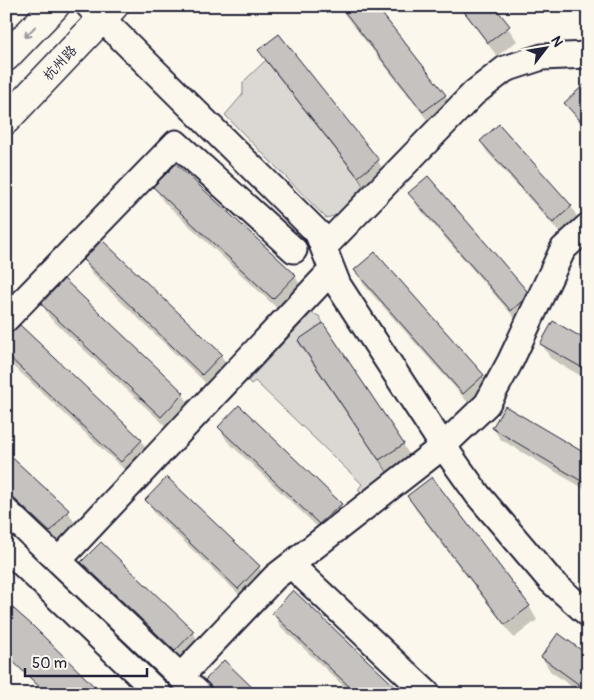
<svg xmlns="http://www.w3.org/2000/svg" width="594" height="700" viewBox="0 0 594 700" font-family="Pangolin,'LXGW WenKai TC',sans-serif">
  <rect width="100%" height="100%" fill="#fbf7ec"/>
  <filter id="ink" filterUnits="userSpaceOnUse"><feTurbulence type="fractalNoise" baseFrequency=".02" numOctaves="2"/><feDisplacementMap in="SourceGraphic" scale="10" xChannelSelector="R" yChannelSelector="G"/><feConvolveMatrix kernelMatrix="1 2 1 2 8 2 1 2 1" color-interpolation-filters="sRGB"/></filter>
  <g filter="url(#ink)">
    <!-- green -->
    <path fill="#dbd8d3" stroke="#7e7d87" d="M266,60L358,177L363,186L337,215L326,218L225,115L243,94V82Z
      M311,313L319,316L323,323L298,341L390,476L365,497L358,490L362,484L255,381L251,384L248,381Z"/>
    <!-- shadow -->
    <path fill="#0003" d="M338,6H375L445,95L453,109L432,126Z
      M459,6H493L517,41L497,56Z
      M279,35L378,161L386,175L367,190L268,64L260,50Z
      M588,92V132L565,103Z
      M481,142L571,206L577,217L560,233L487,152Z
      M155,187L295,276L303,290L282,313L163,201Z
      M410,193L526,292L535,306L520,324L418,207Z
      M375,254L483,376L491,390L472,407L364,285L356,271Z
      M84,260L221,355L229,369L211,388L92,274Z
      M64,281L183,394L191,408L170,430L50,318L42,304Z
      M6,339L141,440L149,454L130,475L7,360Z
      M300,341L403,444L411,458L388,474Z
      M588,342V380L550,358L542,344Z
      M219,427L341,505L349,519L328,537L227,441Z
      M493,428L588,456V491L500,439Z
      M6,454L68,511L76,525L58,545L6,496Z
      M408,496L529,606L537,620L514,638L416,510Z
      M147,500L259,567L267,581L247,602L155,514Z
      M101,544L193,632L201,646L184,665L91,577L83,563Z
      M273,613L401,694H352L281,627Z
      M542,657H588V694H582L550,671Z"/>
    <!-- building -->
    <path fill="#c6c2c0" stroke="#22223b" d="M340,6H376L446,95L423,112Z
      M460,6H494L510,26L488,43Z
      M279,34L379,160L358,177L258,50Z
      M588,81V129L564,103Z
      M499,124L572,206L553,223L480,141Z
      M176,164L296,275L273,299L153,187Z
      M428,176L527,291L523,300L511,311L408,193Z
      M102,240L222,354L202,375L83,260Z
      M375,252L484,375L463,394L354,270Z
      M64,279L184,393L161,417L41,304Z
      M553,321L588,341V371L540,344Z
      M323,323L404,444L379,460L298,340Z
      M20,325L142,440L121,462L6,354V337Z
      M239,405L342,504L319,524L218,427Z
      M505,406L588,455V485L492,428Z
      M6,452L69,510L50,532L6,491Z
      M167,477L260,566L238,589L145,500Z
      M432,477L530,606L505,625L407,496Z
      M101,542L194,631L175,651L81,562Z
      M293,590L403,694H357L272,613Z
      M6,602L33,626L102,694H47L6,655Z
      M558,633L588,655V691L541,657Z
      M224,660L259,694H216L205,680Z"/>
    <g fill="none" stroke-linecap="round" stroke-linejoin="round">
      <!-- minor casing -->
      <g stroke="#22223b" stroke-width="29">
        <path id="minor" d="M89,6L328,243L474,93L505,69L542,57L588,55
          M318,234L338,285L443,446L478,495L551,581L588,614
          M6,319L176,143L294,250
          M6,511L199,694
          M6,548L159,694
          M59,560L332,270
          M291,565L428,694
          M181,676L275,577L443,446L487,404L510,362L563,249L588,226"/>
      </g>
      <!-- major casing -->
      <g stroke="#22223b" stroke-width="31">
        <path id="major" d="M6,57L55,6
          M6,120L114,6"/>
      </g>
      <!-- minor -->
      <use href="#minor" stroke="#fbf7ec" stroke-width="25"/>
      <!-- major -->
      <use href="#major" stroke="#fbf7ec" stroke-width="28"/>
    </g>
    <!-- one-way arrows -->
    <defs><path id="oneway-shaft" d="M-6 0H5M1.5-3L5.5 0L1.5 3" fill="none" stroke-width="1.6" stroke-linecap="round" stroke-linejoin="round" transform="scale(1.25)"/></defs>
    <use stroke="#99979c" href="#oneway-shaft" transform="translate(30 32) rotate(133)"/>
  </g>
  <g text-anchor="middle" dominant-baseline="central" stroke-width="4.5" stroke-linejoin="round" paint-order="stroke">
    <!-- street labels -->
    <g font-size="14" fill="#22223b" stroke="#fbf7ec">
      <text transform="translate(60 63) rotate(-47)">杭州路</text>
    </g>
  </g>
  <!-- margin -->
  <rect width="594" height="700" fill="none" stroke="#fbf7ec" stroke-width="25"/>
  <rect x="12" y="12" width="569" height="675" fill="none" stroke="#22223b" stroke-width="2" filter="url(#ink)"/>
  <!-- north arrow -->
  <g transform="translate(546 48) rotate(59)" stroke="#fbf7ec" stroke-width="4" paint-order="stroke">
  <path d="M0-4L9 19L0 12L-9 19Z" fill="#22223b"/>
  <text y="-8" font-size="14" font-weight="bold" text-anchor="middle" fill="#22223b">N</text>
  </g>
  <!-- scale -->
  <path d="M25 668v8h122v-8" fill="none" stroke="#22223b" stroke-width="2.5"/>
  <text x="32" y="668" font-size="15" fill="#22223b" stroke="#fbf7ec" stroke-width="4" paint-order="stroke">50 m</text>
</svg>
